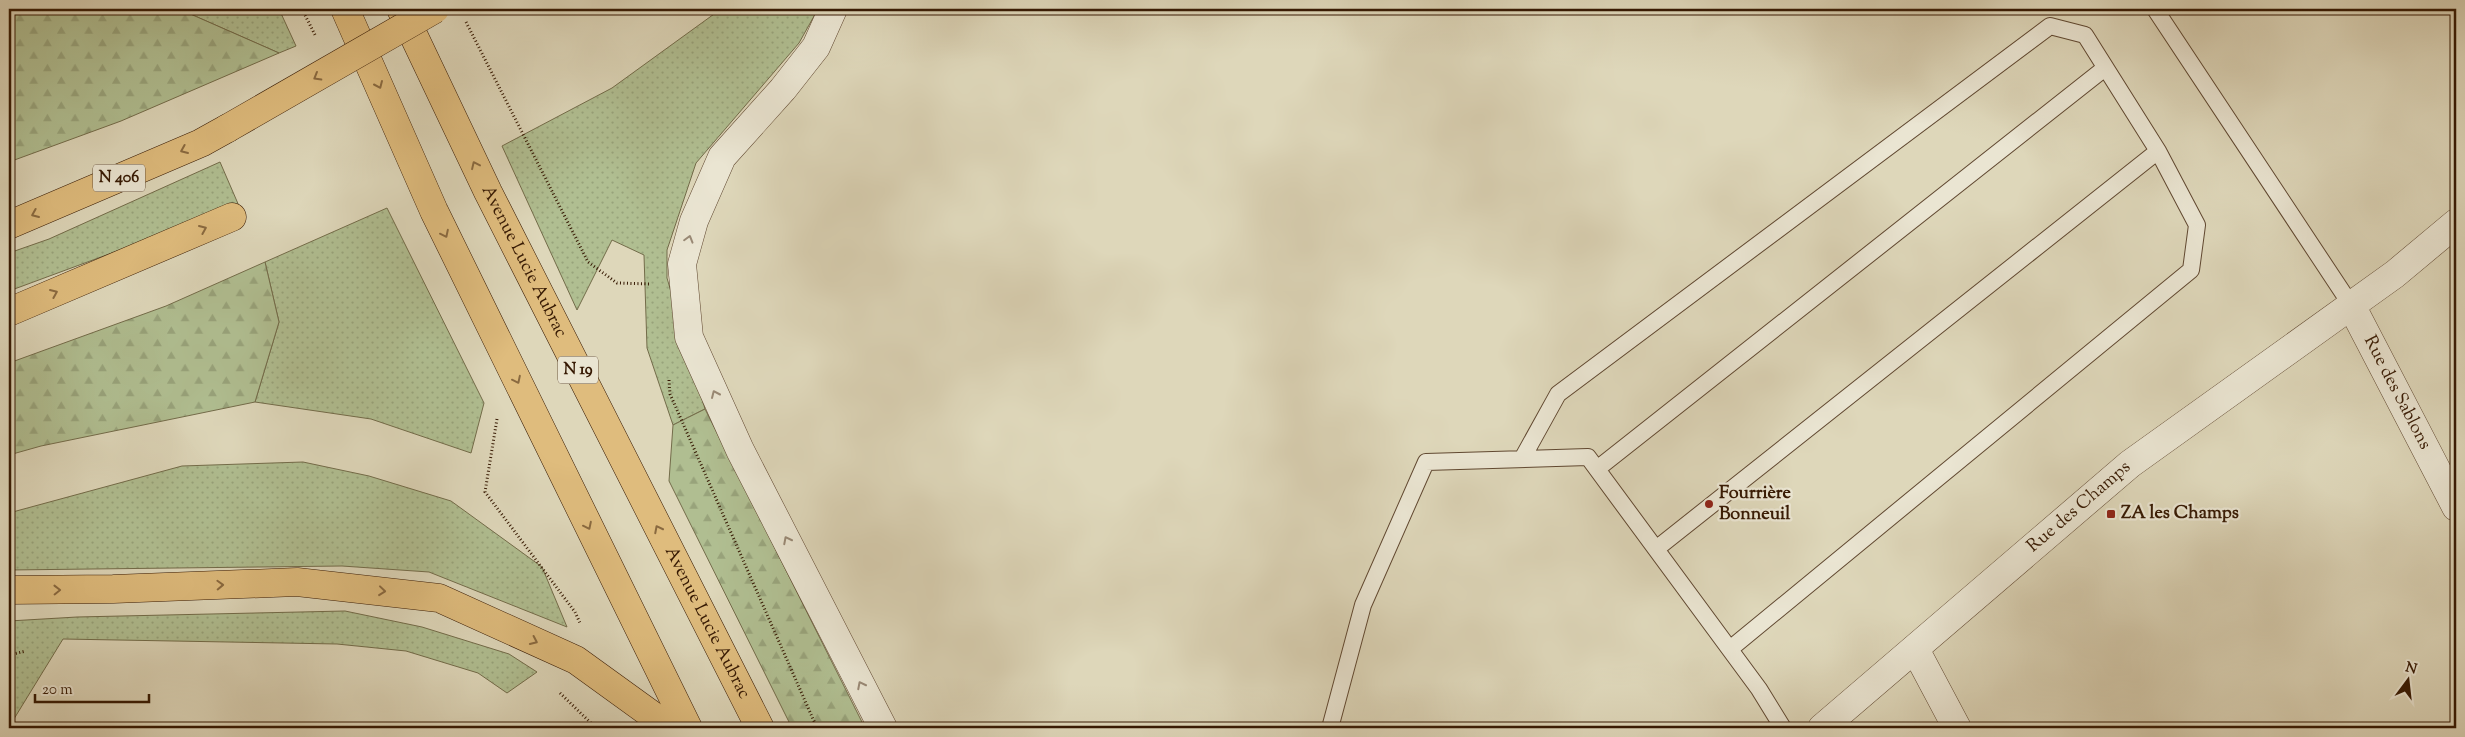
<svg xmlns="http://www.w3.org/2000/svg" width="2465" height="737" viewBox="0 0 2465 737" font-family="'Sorts Mill Goudy',serif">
  <defs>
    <pattern id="grass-dots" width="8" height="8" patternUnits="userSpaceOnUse" patternTransform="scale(1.25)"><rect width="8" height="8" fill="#b0be91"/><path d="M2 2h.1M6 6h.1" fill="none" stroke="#98a37b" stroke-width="1.8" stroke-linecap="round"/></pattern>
    <pattern id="forest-firs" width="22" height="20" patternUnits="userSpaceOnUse" patternTransform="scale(1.25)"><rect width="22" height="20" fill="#b0be91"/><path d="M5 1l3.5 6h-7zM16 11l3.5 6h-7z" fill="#98a37b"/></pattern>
  </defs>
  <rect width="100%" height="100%" fill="#ded7ba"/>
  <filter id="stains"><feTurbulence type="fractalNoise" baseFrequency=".004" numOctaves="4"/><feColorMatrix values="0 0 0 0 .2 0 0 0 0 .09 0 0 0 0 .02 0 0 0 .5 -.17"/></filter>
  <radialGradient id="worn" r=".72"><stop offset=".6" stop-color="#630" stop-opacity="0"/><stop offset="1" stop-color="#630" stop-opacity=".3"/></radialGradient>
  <!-- grass -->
  <path fill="url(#grass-dots)" stroke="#736c4a" d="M179,9H279L296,46L279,53Z
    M721,9H818L799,43L696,163L667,250V278L705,409L673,425L647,348L644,255L612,240L577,310L502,146L612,88Z
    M220,162L239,206L9,291V253L49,239Z
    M387,208L484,403L471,453L371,419L255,402L279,322L265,262Z
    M303,462L369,476L451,501L542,567L567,627L429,572L342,566L9,570V513L182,466Z
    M345,611L422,627L509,654L537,672L507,693L478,673L406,651L337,644L63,639L9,727V621L77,617Z"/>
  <!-- forest -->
  <path fill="url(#forest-firs)" stroke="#736c4a" d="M9,9H179L279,53L121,121L9,162Z
    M265,262L279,322L255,402L41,446L9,455V363L166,306Z
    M705,409L865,728H792L669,481L673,425Z"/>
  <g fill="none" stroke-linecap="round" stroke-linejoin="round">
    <!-- lane casing -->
    <g stroke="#604831" stroke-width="18">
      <path id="lane" d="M2155,9L2351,305
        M1522,459L1558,394L2050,26L2085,35L2158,151L2197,225L2191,270L1730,649
        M1597,469L2105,68
        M1656,549L2158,151
        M1330,728L1363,605L1426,462L1588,457L1759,689L1783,728"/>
    </g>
    <!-- street casing -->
    <g stroke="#604831" stroke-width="29">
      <g id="street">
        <path d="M833,9L816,47L783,89L722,157L694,221L682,264L689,337L740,450L883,728"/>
        <path id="s1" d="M2351,305L2456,507"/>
        <path d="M1915,649L1957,728"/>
        <path id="s2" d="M1822,728L2130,464L2395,274L2456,223"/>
      </g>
    </g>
    <!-- primary casing -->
    <g stroke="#361903" stroke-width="29">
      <g id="primary">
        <path d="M345,9L434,211L688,728"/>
        <path id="s3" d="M401,9L488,192L760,728"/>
      </g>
    </g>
    <!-- highway casing -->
    <g stroke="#361903" stroke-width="29">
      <path id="highway" d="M9,225L201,143L228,128
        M9,312L232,217
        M9,590L113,589L297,582L439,598L576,660L670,728"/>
    </g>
    <!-- path -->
    <path stroke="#361903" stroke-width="3" stroke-dasharray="1 2.5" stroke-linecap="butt" d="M302,9L316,37
      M466,22L588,262L617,283L651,284
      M669,380L670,394L817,728
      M497,419L485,492L575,612L580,623
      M9,655L26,651
      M560,693L596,728"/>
    <!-- lane -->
    <use href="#lane" stroke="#eae5d2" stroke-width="16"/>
    <!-- street -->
    <use href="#street" stroke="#eae5d2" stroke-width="28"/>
    <!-- primary -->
    <use href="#primary" stroke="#dfbc7d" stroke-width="28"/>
    <!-- highway -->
    <use href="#highway" stroke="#dfbc7d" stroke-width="28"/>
    <!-- highway-bridge casing -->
    <g stroke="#361903" stroke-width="29" stroke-linecap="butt">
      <path id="highway-bridge" d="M228,128L435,9"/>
    </g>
    <!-- highway-bridge -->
    <use href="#highway-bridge" stroke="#dfbc7d" stroke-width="28"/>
  </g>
  <!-- one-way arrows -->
  <defs><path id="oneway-chevron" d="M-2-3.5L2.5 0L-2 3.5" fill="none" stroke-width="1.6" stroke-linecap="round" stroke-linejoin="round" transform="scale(1.25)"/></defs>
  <g stroke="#8a6a40">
    <use href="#oneway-chevron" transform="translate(317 77) rotate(150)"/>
    <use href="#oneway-chevron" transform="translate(379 85) rotate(66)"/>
    <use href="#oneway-chevron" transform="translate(184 150) rotate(157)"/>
    <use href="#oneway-chevron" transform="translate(475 165) rotate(-115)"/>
    <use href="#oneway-chevron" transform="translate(35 214) rotate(157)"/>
    <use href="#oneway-chevron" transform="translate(203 229) rotate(-23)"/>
    <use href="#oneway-chevron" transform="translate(445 234) rotate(64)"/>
    <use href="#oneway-chevron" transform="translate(54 293) rotate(-23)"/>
    <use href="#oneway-chevron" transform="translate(517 380) rotate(64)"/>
    <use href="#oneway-chevron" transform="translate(588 526) rotate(64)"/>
    <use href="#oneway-chevron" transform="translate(658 529) rotate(-117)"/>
    <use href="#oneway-chevron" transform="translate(220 585) rotate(-2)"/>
    <use href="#oneway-chevron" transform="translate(57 590) rotate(-1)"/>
    <use href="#oneway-chevron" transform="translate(382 591) rotate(6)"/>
    <use href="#oneway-chevron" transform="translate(534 641) rotate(25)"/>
  </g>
  <g stroke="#998975">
    <use href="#oneway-chevron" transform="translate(689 239) rotate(-74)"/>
    <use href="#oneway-chevron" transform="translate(715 394) rotate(-114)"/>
    <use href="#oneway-chevron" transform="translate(787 540) rotate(-117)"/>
    <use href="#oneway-chevron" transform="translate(861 685) rotate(-117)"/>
  </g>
  <!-- markers -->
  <g fill="#8f2418" stroke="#eae5d2" stroke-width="2">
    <circle cx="1709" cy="504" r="5"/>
    <rect x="2106" y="509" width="10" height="10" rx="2.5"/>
  </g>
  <g text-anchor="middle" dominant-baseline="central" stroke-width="4.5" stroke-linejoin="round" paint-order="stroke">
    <!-- shield labels -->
    <g fill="#eae5d2" stroke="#6c5641" stroke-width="1">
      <rect x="93" y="164.5" width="52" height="27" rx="4"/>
      <rect x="558" y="356.5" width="40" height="27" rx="4"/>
    </g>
    <g font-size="16" font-weight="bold" fill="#361903">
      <text x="119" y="178">N 406</text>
      <text x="578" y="370">N 19</text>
    </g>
    <!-- street labels -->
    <g font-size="18" fill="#361903" stroke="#eae5d2">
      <text stroke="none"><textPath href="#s3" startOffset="281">Avenue Lucie Aubrac</textPath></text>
      <text stroke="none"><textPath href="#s1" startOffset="99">Rue des Sablons</textPath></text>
      <text stroke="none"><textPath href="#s2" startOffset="339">Rue des Champs</textPath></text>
      <text stroke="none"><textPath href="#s3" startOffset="686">Avenue Lucie Aubrac</textPath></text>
    </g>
    <!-- poi labels -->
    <g font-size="18" font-weight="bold" fill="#361903" stroke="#eae5d2" text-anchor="start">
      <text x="1719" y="494">Fourrière<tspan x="1719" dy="21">Bonneuil</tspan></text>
      <text x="2121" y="514">ZA les Champs</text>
    </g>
  </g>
  <!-- margin -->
  <rect width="2465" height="737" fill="none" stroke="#ded7ba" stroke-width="30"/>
  <rect x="10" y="10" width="2445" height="717" fill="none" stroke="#361903" stroke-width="2.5"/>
  <rect x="15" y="15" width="2435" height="707" fill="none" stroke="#361903"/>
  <!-- north arrow -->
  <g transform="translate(2408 680) rotate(15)" stroke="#eae5d2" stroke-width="4" paint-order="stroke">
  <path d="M0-4L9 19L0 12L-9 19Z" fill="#361903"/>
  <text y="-8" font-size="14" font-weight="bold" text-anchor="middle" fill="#361903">N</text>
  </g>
  <!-- scale -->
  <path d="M35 694v8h114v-8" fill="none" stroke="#361903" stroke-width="2.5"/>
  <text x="42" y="694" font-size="15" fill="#361903" stroke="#eae5d2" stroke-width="4" paint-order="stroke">20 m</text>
  <rect width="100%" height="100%" filter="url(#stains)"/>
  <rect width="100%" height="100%" fill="url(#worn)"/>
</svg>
